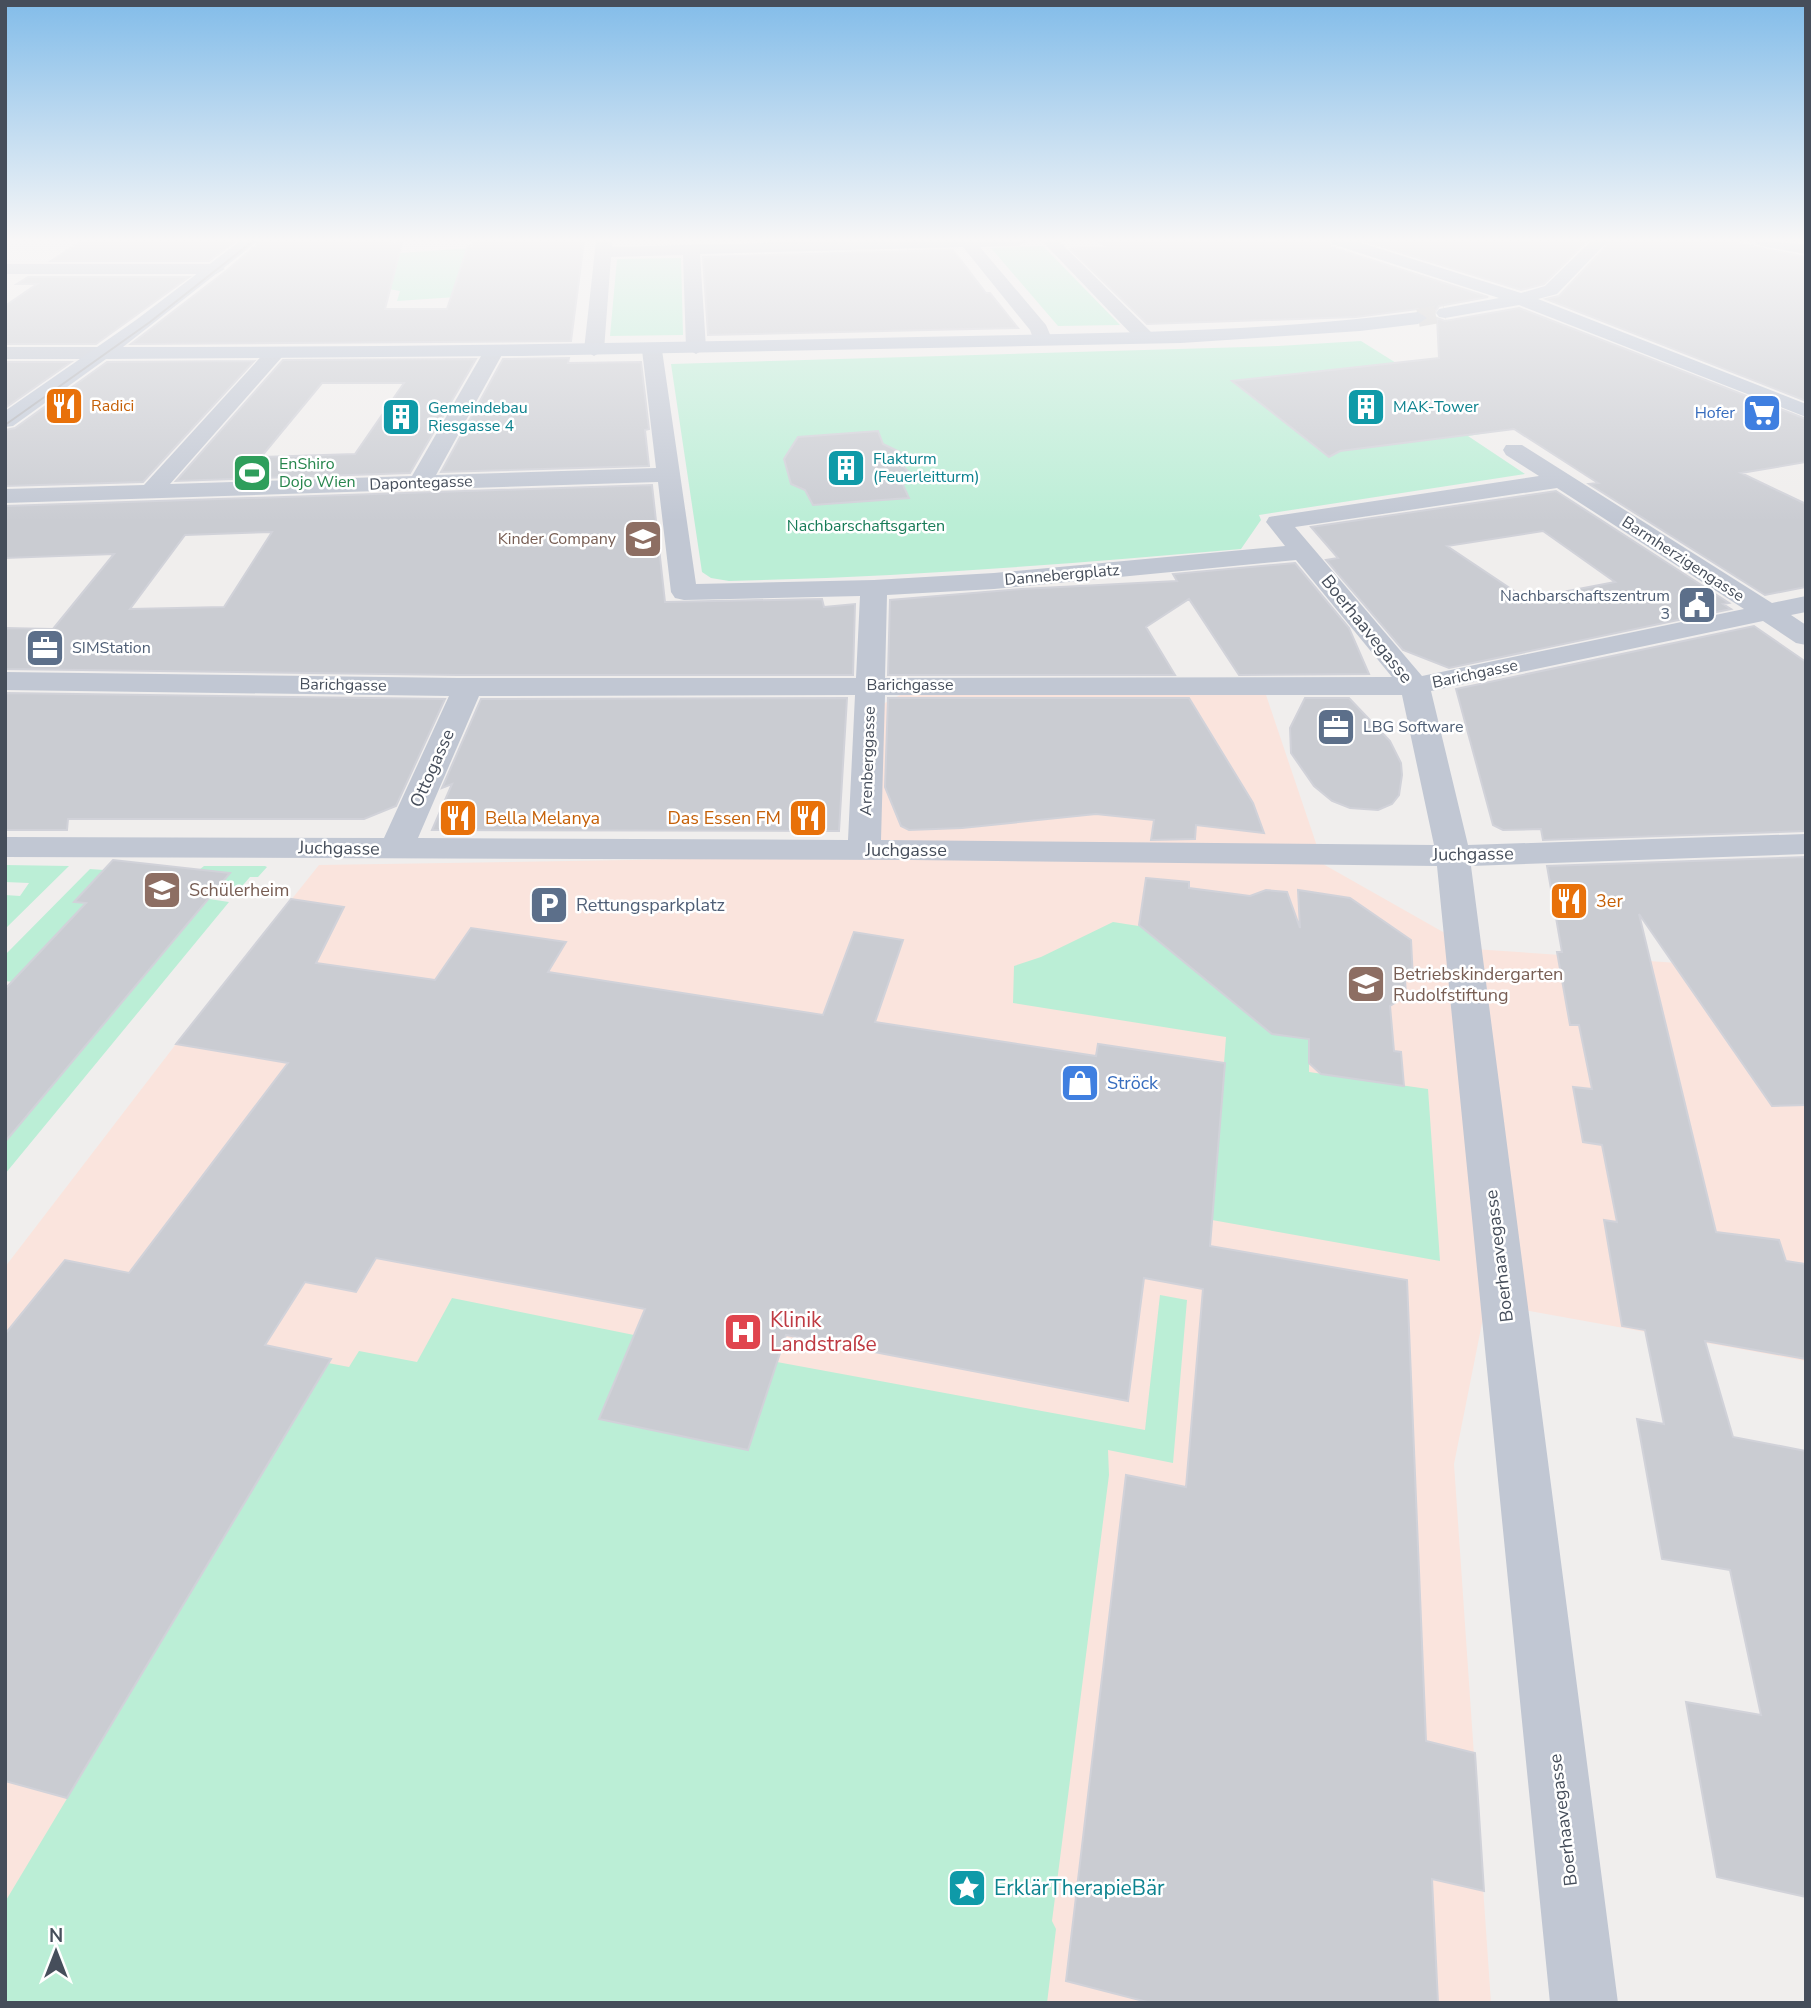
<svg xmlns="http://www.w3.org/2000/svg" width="1811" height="2008" viewBox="0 0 1811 2008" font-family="'Nunito Sans',sans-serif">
  <rect width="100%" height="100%" fill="#f0eeed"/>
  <!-- medical -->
  <path fill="#fae4dd" d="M1265,692L1323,864L1473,949L1707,965L1806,961V1361L1486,1303L1454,1464L1491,2003H5V1267L176,1044L319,865L877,856L883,704L904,693Z"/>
  <!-- green -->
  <path fill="#bbeed6" d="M1043,246L1120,325L1058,326L991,248Z
    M471,248V296L397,301L400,291L384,288L400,253Z
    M681,258L683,335L610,336L617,259Z
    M1361,341L1500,428L1499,431L1468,436L1525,474L1259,515L1261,520L1241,549C1070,564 900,577 729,581L711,578L702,572L671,364L1278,346Z
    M5,865L69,866L5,929V895L20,896L29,883L5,882Z
    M204,866H265L267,867L258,877H250L237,892L217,889L230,873L199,870Z
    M90,869L104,870L74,902L89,904L22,983L5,981V955Z
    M209,899L229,902L5,1174V1142Z
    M1113,922L1183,933L1309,1039V1072L1428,1089L1440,1261L1212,1220L1226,1037L1013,1003L1014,966L1041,957Z
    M1160,1295L1187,1300L1173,1463L1108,1450L1109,1475L1052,1921L1056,1929L1047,2003H5V1902L328,1363L349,1367L359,1351L417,1362L452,1298L634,1335L599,1419L747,1450L777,1362L1145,1430Z"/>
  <!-- building -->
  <path fill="#caccd2" stroke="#d1d2d9" stroke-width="2" fill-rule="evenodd" d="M81,241H236L209,261H51Z
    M261,241H391L389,244L402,243L385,309H447L468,246H472L473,242L584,241L571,341L131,344L226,271Z
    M1097,241H1327L1331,247L1488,297L1439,306L1434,314H1426L1418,309L1356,317L1147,324L1070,249L1107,247Z
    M1364,241H1587L1544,284L1521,290Z
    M1611,241H1726L1806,257V401L1546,299L1559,296Z
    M953,250L986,293H990L1018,328L708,335L703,257Z
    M28,277H189L96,344H5V306L37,284H17Z
    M1519,308L1806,419V462L1741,473L1806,504V587L1765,595L1589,484L1598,483L1514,429L1340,451L1329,457L1232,381L1439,358L1437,318L1445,321Z
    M569,358L568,363L641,362L649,429L645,430L649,466L441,472L503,359Z
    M476,359L410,473L176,481L283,360ZM322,383H404L355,454L261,457Z
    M254,361L143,482L5,486V430L15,428L107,362Z
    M5,362H71L5,408Z
    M878,431L883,444L900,452L895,458L911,474L903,485L909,498L813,505L805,490L791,484L784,459L798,437Z
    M652,485L665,602L822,599L824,607L855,604L853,675H457L5,669V628L53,629L114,554L5,558V506ZM272,532L224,607L130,609L185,535Z
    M1556,491L1729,603L1723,604L1731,609L1449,668L1403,650L1326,560L1338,558L1311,527ZM1543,531L1615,582L1526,599L1447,546Z
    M1295,563L1349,628L1369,674L1239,675L1189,599L1146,627L1175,675H888L890,600L1021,589L1177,581L1173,574Z
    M1754,626L1806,662V831L1543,840L1541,829L1503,830L1493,825L1456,689Z
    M5,693L445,699L396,806L364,819H68L67,830H5Z
    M847,698L839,831L432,830L452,784L442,788L481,699Z
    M888,698H1189L1253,803L1264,833L1196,825L1195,839L1151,840L1154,820L1096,814L962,828L909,830L901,826L885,787Z
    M1305,698H1349L1390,741L1401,763L1402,775L1399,795L1392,804L1378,810L1350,808L1332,801L1314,786L1291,753L1290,728Z
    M1806,857V1105L1772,1106L1639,914L1716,1232L1779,1240L1786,1261L1806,1264V1359L1705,1341L1733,1437L1806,1451V1897L1717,1877L1686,1702L1761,1715L1730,1570L1662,1559L1637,1419L1664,1424L1645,1330L1622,1326L1604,1220L1617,1222L1602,1145L1583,1142L1573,1087L1592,1089L1579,1025H1570L1557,952H1562L1547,866Z
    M113,860L230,873L5,1142V989L86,903L74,902Z
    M1146,878L1189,882V888L1250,896L1266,890L1287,892L1300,928L1298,890L1350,898L1411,940L1413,980L1405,979L1406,996L1390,1006L1394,1051L1401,1052L1404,1086L1321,1074L1309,1063V1039L1272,1034L1139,925Z
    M291,899L344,907L316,963L435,980L471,928L566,942L548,972L823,1015L854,932L903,940L875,1022L1096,1056L1098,1044L1225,1063L1210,1246L1407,1280L1426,1741L1475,1753L1484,1891L1432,1879L1438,2003H1151L1066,1981L1126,1475L1186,1487L1203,1289L1144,1278L1128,1401L786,1335L748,1450L599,1419L645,1309L376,1258L356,1292L305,1282L265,1345L331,1359L67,1798L5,1781V1334L65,1260L129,1273L288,1063L176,1044Z"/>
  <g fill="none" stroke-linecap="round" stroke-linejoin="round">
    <!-- secondary-tunnel -->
    <path stroke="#ceced0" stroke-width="18" stroke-dasharray="18 9" stroke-linecap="butt" d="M1418,318L1445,313"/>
    <!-- street -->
    <path fill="#c1c7d3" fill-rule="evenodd" d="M596,241H612V247L835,241H1027L1019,246L980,247L1046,325L1052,339L1042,345L1035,343L1030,330L963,247L700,254L706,348L696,354L686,348L683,255L611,257L604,350L594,356L584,350Z
      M1042,241H1059L1151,332L1153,336L1151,340H1137Z
      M1753,241L1806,244V254L1761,246Z
      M5,264H216L225,269L216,274H5Z
      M652,344L662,350L696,584L874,580L994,573L1285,546L1266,522L1269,517L1539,476L1506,455L1503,450L1506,445H1522L1772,603L1806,596V612L1791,615L1806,625V645L1796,643L1763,621L1431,691L1468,845L1806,834V854L1471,866L1618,2003H1550L1437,866L912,860L5,857V837L384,838L449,696L5,690V672L457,678H856L860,596L684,600L675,598L671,592L658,482L5,503V489L144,485L268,349H282L285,353L282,357L170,484L412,476L484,351L494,345L504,351L436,475L656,468L642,350ZM1557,488L1744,609L1422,676L1295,527ZM1296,560L1392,677L885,678L887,595L994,589ZM855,695L848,840L418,838L479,696ZM885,695H1402L1434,845L881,840Z
      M5,347H102L112,353L102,359H5Z"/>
    <!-- secondary -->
    <path fill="#c0c8d6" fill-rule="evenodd" d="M240,241H258L123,347C388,347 652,343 917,337C1085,333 1252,334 1418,312L1427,318L1418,324L1360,331L1181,343L522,356L106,359L13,426L5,427V411L136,320Z
      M1330,241H1355L1521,293L1545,286L1591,241H1608L1557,294L1538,299L1806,404V417L1519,305L1445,318L1439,317L1436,313L1439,309L1499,298L1332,244Z"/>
    <!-- tram -->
    <path stroke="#b0b2b8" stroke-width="2" d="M5,425L150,322L253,241"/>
  </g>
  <!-- sky -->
  <linearGradient id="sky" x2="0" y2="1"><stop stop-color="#82bce9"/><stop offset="0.46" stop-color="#f8f7f7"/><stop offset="1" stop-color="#f8f7f7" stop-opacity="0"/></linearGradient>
  <rect width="1811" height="522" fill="url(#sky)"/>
  <!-- icons -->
  <defs>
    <g id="restaurant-square" transform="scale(2.0125)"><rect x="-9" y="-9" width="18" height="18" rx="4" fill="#e8710a" stroke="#fff"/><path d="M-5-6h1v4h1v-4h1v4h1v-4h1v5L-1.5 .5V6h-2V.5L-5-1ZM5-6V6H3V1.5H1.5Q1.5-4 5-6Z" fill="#fff"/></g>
    <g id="building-square" transform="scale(2.0125)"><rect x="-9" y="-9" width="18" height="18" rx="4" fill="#0f9aa8" stroke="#fff"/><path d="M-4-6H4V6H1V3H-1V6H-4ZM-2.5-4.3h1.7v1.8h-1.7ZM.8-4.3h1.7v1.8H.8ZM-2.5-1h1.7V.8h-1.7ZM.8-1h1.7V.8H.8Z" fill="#fff"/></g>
    <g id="supermarket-square" transform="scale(2.0125)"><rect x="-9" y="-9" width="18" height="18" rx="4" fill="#3f7fe0" stroke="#fff"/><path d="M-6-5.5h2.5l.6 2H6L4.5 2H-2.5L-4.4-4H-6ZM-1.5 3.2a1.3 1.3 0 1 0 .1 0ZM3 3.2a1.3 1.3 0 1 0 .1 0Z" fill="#fff"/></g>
    <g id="stadium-square" transform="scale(2.0125)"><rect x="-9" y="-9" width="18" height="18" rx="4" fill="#2e9e5b" stroke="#fff"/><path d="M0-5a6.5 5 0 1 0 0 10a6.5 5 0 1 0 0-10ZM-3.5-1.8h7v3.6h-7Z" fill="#fff"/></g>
    <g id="school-square" transform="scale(2.0125)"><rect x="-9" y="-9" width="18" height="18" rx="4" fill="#8d6e63" stroke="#fff"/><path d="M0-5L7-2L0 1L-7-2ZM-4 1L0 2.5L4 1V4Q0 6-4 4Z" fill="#fff"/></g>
    <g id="civic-square" transform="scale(2.0125)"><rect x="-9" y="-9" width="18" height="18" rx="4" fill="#5c6f8a" stroke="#fff"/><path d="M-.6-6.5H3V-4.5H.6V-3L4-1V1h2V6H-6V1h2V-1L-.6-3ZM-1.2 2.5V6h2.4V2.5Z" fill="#fff"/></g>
    <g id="office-square" transform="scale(2.0125)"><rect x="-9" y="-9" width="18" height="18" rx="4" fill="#5c6f8a" stroke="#fff"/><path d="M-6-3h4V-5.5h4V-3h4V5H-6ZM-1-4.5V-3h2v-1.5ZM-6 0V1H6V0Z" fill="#fff"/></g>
    <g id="parking-square" transform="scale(2.0125)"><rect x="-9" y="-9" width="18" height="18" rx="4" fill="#5c6f8a" stroke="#fff"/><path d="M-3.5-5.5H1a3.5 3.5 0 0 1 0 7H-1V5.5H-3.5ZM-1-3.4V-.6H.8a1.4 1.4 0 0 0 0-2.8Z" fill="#fff"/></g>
    <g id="shop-square" transform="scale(2.0125)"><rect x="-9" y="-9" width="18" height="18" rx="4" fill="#3f7fe0" stroke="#fff"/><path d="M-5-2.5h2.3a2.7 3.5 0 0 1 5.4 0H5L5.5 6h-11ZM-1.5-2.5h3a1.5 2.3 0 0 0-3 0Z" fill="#fff"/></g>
    <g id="hospital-square" transform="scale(2.0125)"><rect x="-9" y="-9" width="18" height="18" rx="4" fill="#e0444e" stroke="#fff"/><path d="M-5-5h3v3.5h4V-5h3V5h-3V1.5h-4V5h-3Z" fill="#fff"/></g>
    <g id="sight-square" transform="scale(2.0125)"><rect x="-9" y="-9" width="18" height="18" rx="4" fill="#0f9aa8" stroke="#fff"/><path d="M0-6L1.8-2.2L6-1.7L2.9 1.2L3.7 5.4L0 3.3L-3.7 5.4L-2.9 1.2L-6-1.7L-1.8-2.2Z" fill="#fff"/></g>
  </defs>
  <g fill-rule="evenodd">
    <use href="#restaurant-square" x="64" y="406"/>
    <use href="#building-square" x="1366" y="407"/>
    <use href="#supermarket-square" x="1762" y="413"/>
    <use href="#building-square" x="401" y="417"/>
    <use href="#building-square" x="846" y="468"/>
    <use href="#stadium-square" x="252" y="473"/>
    <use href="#school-square" x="643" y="539"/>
    <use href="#civic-square" x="1697" y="605"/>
    <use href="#office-square" x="45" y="648"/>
    <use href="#office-square" x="1336" y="727"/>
    <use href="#restaurant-square" x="458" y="818"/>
    <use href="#restaurant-square" x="808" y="818"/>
    <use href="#school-square" x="162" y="890"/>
    <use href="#restaurant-square" x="1569" y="901"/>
    <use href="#parking-square" x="549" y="905"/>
    <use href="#school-square" x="1366" y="984"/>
    <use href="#shop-square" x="1080" y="1083"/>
    <use href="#hospital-square" x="743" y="1332"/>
    <use href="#sight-square" x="967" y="1888"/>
  </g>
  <g text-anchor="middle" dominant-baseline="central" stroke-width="5" stroke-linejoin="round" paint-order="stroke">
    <!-- far-food labels -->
    <g font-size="16" fill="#c56008" stroke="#fff" text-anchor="start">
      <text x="91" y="406">Radici</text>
    </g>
    <!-- far-culture labels -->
    <g font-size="16" fill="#0d838f" stroke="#fff" text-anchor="start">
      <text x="1393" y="407">MAK-Tower</text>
      <text x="428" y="408">Gemeindebau<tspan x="428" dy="18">Riesgasse 4</tspan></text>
      <text x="873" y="459">Flakturm<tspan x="873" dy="18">(Feuerleitturm)</tspan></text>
    </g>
    <!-- far-shop labels -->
    <g font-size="16" fill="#366cbe" stroke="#fff" text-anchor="end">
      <text x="1735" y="413">Hofer</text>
    </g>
    <!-- far-leisure labels -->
    <g font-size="16" fill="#27864d" stroke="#fff" text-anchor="start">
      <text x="279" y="464">EnShiro<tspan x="279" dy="18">Dojo Wien</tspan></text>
    </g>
    <!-- far-street labels -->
    <g font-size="16" fill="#464e5b" stroke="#fff">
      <text transform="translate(421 483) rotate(-2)">Dapontegasse</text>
      <text transform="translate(1683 559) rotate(33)">Barmherzigengasse</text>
      <text transform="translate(1062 575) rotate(-5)">Dannebergplatz</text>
      <text transform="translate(1475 674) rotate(-12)">Barichgasse</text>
      <text transform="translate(343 685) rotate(1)">Barichgasse</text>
      <text x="910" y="685">Barichgasse</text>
      <text transform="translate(868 761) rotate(-88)">Arenberggasse</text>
    </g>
    <!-- far-park labels -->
    <g font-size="16" fill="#177b57" stroke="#fff">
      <text x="866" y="526">Nachbarschaftsgarten</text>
    </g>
    <!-- far-education labels -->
    <g font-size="16" fill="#785e54" stroke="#fff" text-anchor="end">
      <text x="616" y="539">Kinder Company</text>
    </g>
    <!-- far-service labels -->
    <g font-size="16" fill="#4e5e75" stroke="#fff" text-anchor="start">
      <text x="1670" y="596" text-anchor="end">Nachbarschaftszentrum<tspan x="1670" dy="18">3</tspan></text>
      <text x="72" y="648">SIMStation</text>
      <text x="1363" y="727">LBG Software</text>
    </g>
    <!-- street labels -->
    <g font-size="18" fill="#464e5b" stroke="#fff">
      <text transform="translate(1367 629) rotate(51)">Boerhaavegasse</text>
      <text transform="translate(432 768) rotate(-66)">Ottogasse</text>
      <text transform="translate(339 848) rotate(1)">Juchgasse</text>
      <text x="906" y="850">Juchgasse</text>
      <text transform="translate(1473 854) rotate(-1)">Juchgasse</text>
      <text transform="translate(1499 1256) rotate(-97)">Boerhaavegasse</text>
      <text transform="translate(1563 1820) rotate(-97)">Boerhaavegasse</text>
    </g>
    <!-- food labels -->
    <g font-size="18" fill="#c56008" stroke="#fff" text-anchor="start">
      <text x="485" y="818">Bella Melanya</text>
      <text x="781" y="818" text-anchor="end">Das Essen FM</text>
      <text x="1596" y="901">3er</text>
    </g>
    <!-- education labels -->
    <g font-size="18" fill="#785e54" stroke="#fff" text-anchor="start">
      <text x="189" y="890">Schülerheim</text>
      <text x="1393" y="974">Betriebskindergarten<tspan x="1393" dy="21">Rudolfstiftung</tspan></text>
    </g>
    <!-- service labels -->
    <g font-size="18" fill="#4e5e75" stroke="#fff" text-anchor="start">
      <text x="576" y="905">Rettungsparkplatz</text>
    </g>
    <!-- shop labels -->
    <g font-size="18" fill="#366cbe" stroke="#fff" text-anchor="start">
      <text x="1107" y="1083">Ströck</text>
    </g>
    <!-- near-health labels -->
    <g font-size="21" fill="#be3a42" stroke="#fff" text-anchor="start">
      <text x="770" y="1320">Klinik<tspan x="770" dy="24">Landstraße</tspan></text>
    </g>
    <!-- near-culture labels -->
    <g font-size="21" fill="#0d838f" stroke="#fff" text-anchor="start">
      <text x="994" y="1888">ErklärTherapieBär</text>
    </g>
  </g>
  <!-- border -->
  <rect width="1811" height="2008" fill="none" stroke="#464e5b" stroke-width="14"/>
  <!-- north arrow -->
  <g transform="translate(56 1952)" stroke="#ffffff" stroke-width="5" paint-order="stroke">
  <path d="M0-5L12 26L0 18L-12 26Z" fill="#464e5b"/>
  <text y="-10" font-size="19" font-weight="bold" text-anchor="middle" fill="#464e5b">N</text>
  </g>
</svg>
